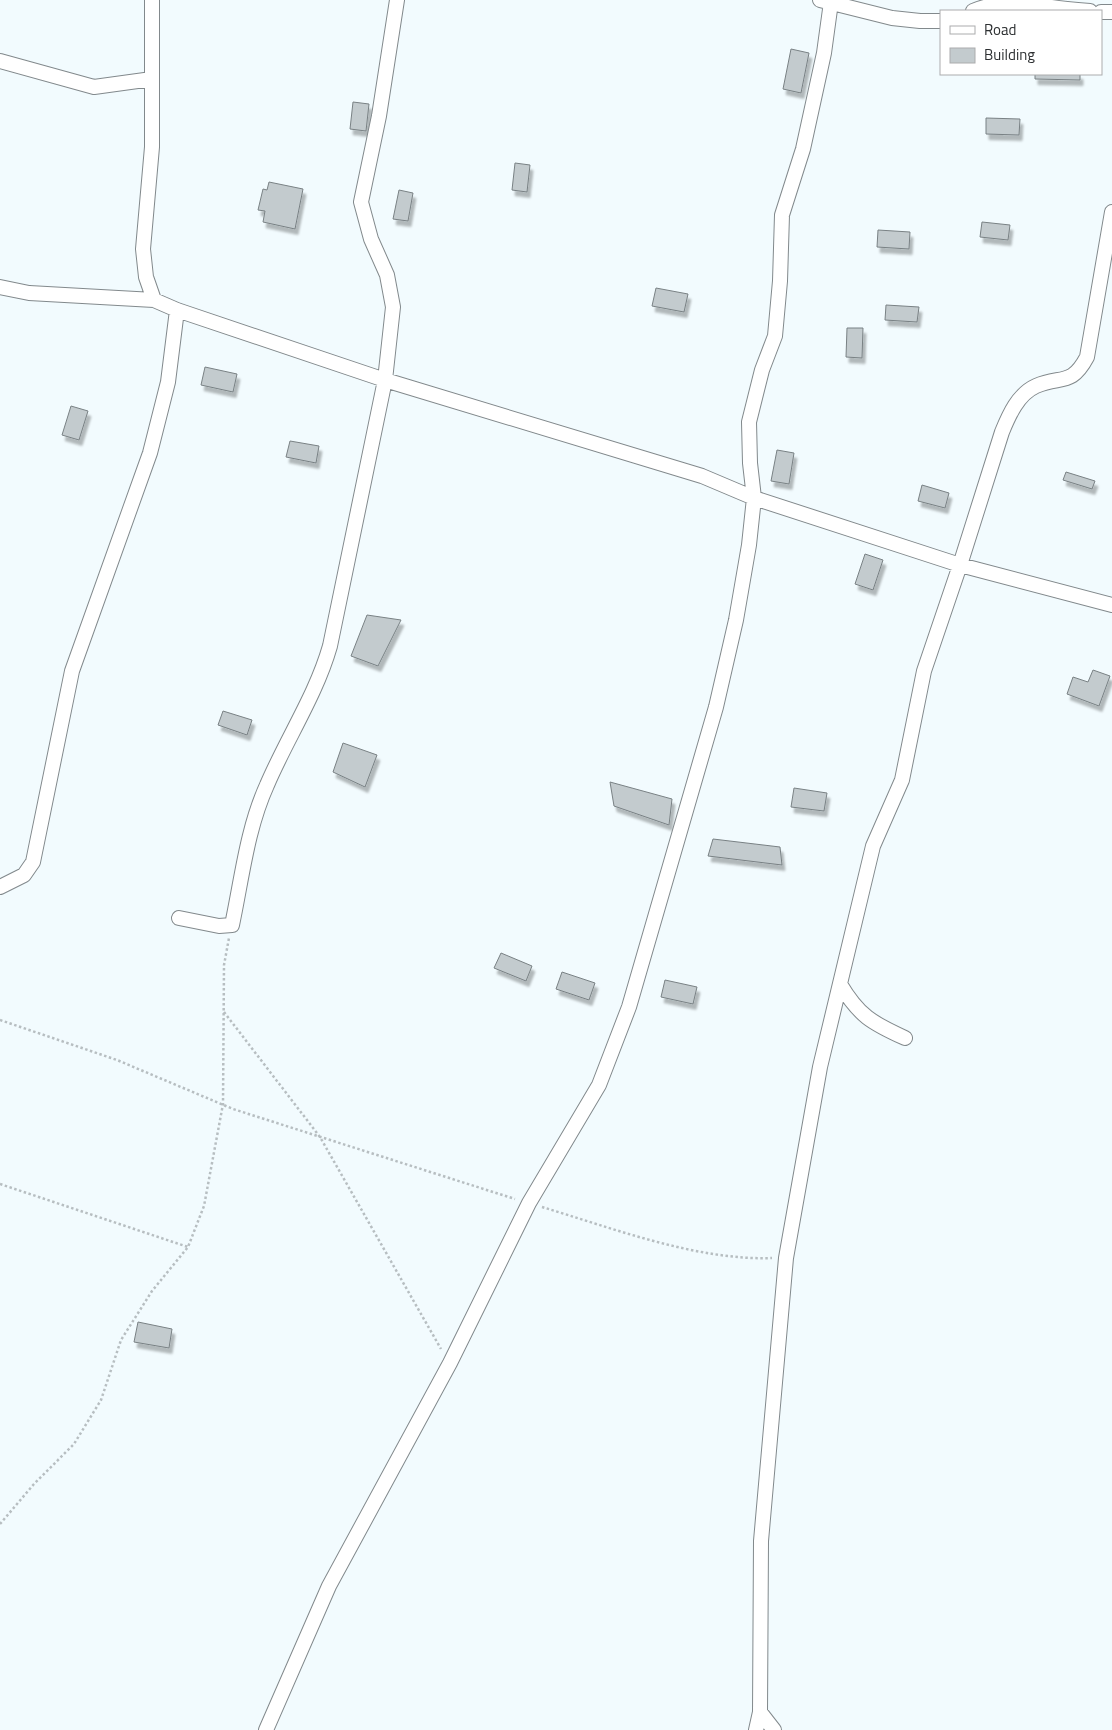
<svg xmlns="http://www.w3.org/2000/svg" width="1112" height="1730" viewBox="0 0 1112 1730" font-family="'Titillium Web',sans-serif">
  <defs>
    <filter id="shadow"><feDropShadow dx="3" dy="5.5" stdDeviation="1" flood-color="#0004"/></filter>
  </defs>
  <rect width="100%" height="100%" fill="#f2fbfe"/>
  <!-- building -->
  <path fill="#c3cbce" stroke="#798184" filter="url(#shadow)" d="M791,49L809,53L801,93L783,89Z
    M1035,74H1080V80L1035,79Z
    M353,102L369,104L366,131L350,129Z
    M986,118L1020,119L1019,135L986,134Z
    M515,163L530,165L527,192L512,190Z
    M269,182L303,189L295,229L263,222L265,211L258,210L263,189L267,190Z
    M399,190L413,193L408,221L393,219Z
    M982,222L1010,225L1008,240L980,237Z
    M878,230L910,232L909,249L877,247Z
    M656,288L688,294L684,312L652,306Z
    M886,305L919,307L917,322L885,320Z
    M847,328H863L862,358L846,357Z
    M205,367L237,374L233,392L201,385Z
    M71,406L88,411L79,440L62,435Z
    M290,441L319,446L316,463L286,457Z
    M777,450L794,453L789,484L771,481Z
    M1066,472L1095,481L1092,489L1063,480Z
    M922,485L949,493L945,508L918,501Z
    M865,554L883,560L873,590L855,584Z
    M367,615L401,620L378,666L351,656Z
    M1093,670L1110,676L1099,706L1067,694L1073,677L1088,682Z
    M223,711L252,720L247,735L218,725Z
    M343,743L377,755L365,787L333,772Z
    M610,782L672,799L669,825L614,806Z
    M794,788L827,793L824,811L791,807Z
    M713,839L780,847L782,865L708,856Z
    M501,953L532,966L526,981L494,968Z
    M562,972L595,983L589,1000L556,989Z
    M665,980L697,987L693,1004L661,997Z
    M138,1322L172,1329L169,1348L134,1342Z"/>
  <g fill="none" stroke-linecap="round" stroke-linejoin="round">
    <!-- street casing -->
    <g stroke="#82898c" stroke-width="16">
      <path id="street" d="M152,0V147L143,249L146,277L154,300
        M820,0L892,18L920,21H941
        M973,11C998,0 1024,4 1051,7C1064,9 1077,10 1090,11
        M1101,12H1112
        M0,61L94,87L152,79
        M0,287L29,293L154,300L177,310L385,380L702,476L754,498L960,565L1112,605
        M0,887L24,875L33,862L72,671L150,453L168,382L177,310
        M179,918L219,926L232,925C242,878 247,829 267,785C287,738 316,695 330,646L385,380L393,307L387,275L371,239L361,202L379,116L397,0
        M840,984C859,1016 872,1023 905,1038
        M760,1712L774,1730
        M266,1730L329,1586L450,1363L529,1203L599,1085L629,1007L716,707L736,620L749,545L754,498L750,463L749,422L762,370L775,336L780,281L782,215L803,149L824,53L831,2
        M756,1730L760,1712L761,1541L786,1258L820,1067L873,846L902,780L924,671L960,565L1002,432C1009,415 1018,394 1036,386C1061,375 1071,387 1087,357L1112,212"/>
    </g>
    <!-- path -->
    <path stroke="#b7bec1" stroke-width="2.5" stroke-dasharray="2.5 2.5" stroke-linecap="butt" d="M224,1012L320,1137L441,1349
      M0,1020L117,1060L233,1109L515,1199
      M0,1184L188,1247
      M542,1207C612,1228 698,1261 772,1258
      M0,1524L34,1484L74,1444L101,1400L121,1340L152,1291L188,1247L204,1206L223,1104L224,965L229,938"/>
    <!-- street -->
    <use href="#street" stroke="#fff" stroke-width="14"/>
  </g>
  <!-- legend -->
  <rect x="940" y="10" width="162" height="65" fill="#ffffff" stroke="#abacad"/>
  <rect x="950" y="26" width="25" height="8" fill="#ffffff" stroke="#abacad"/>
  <text x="984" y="35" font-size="15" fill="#2d3032">Road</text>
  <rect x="950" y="48" width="25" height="15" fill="#c3cbce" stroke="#abacad"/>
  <text x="984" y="60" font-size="15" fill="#2d3032">Building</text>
</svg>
